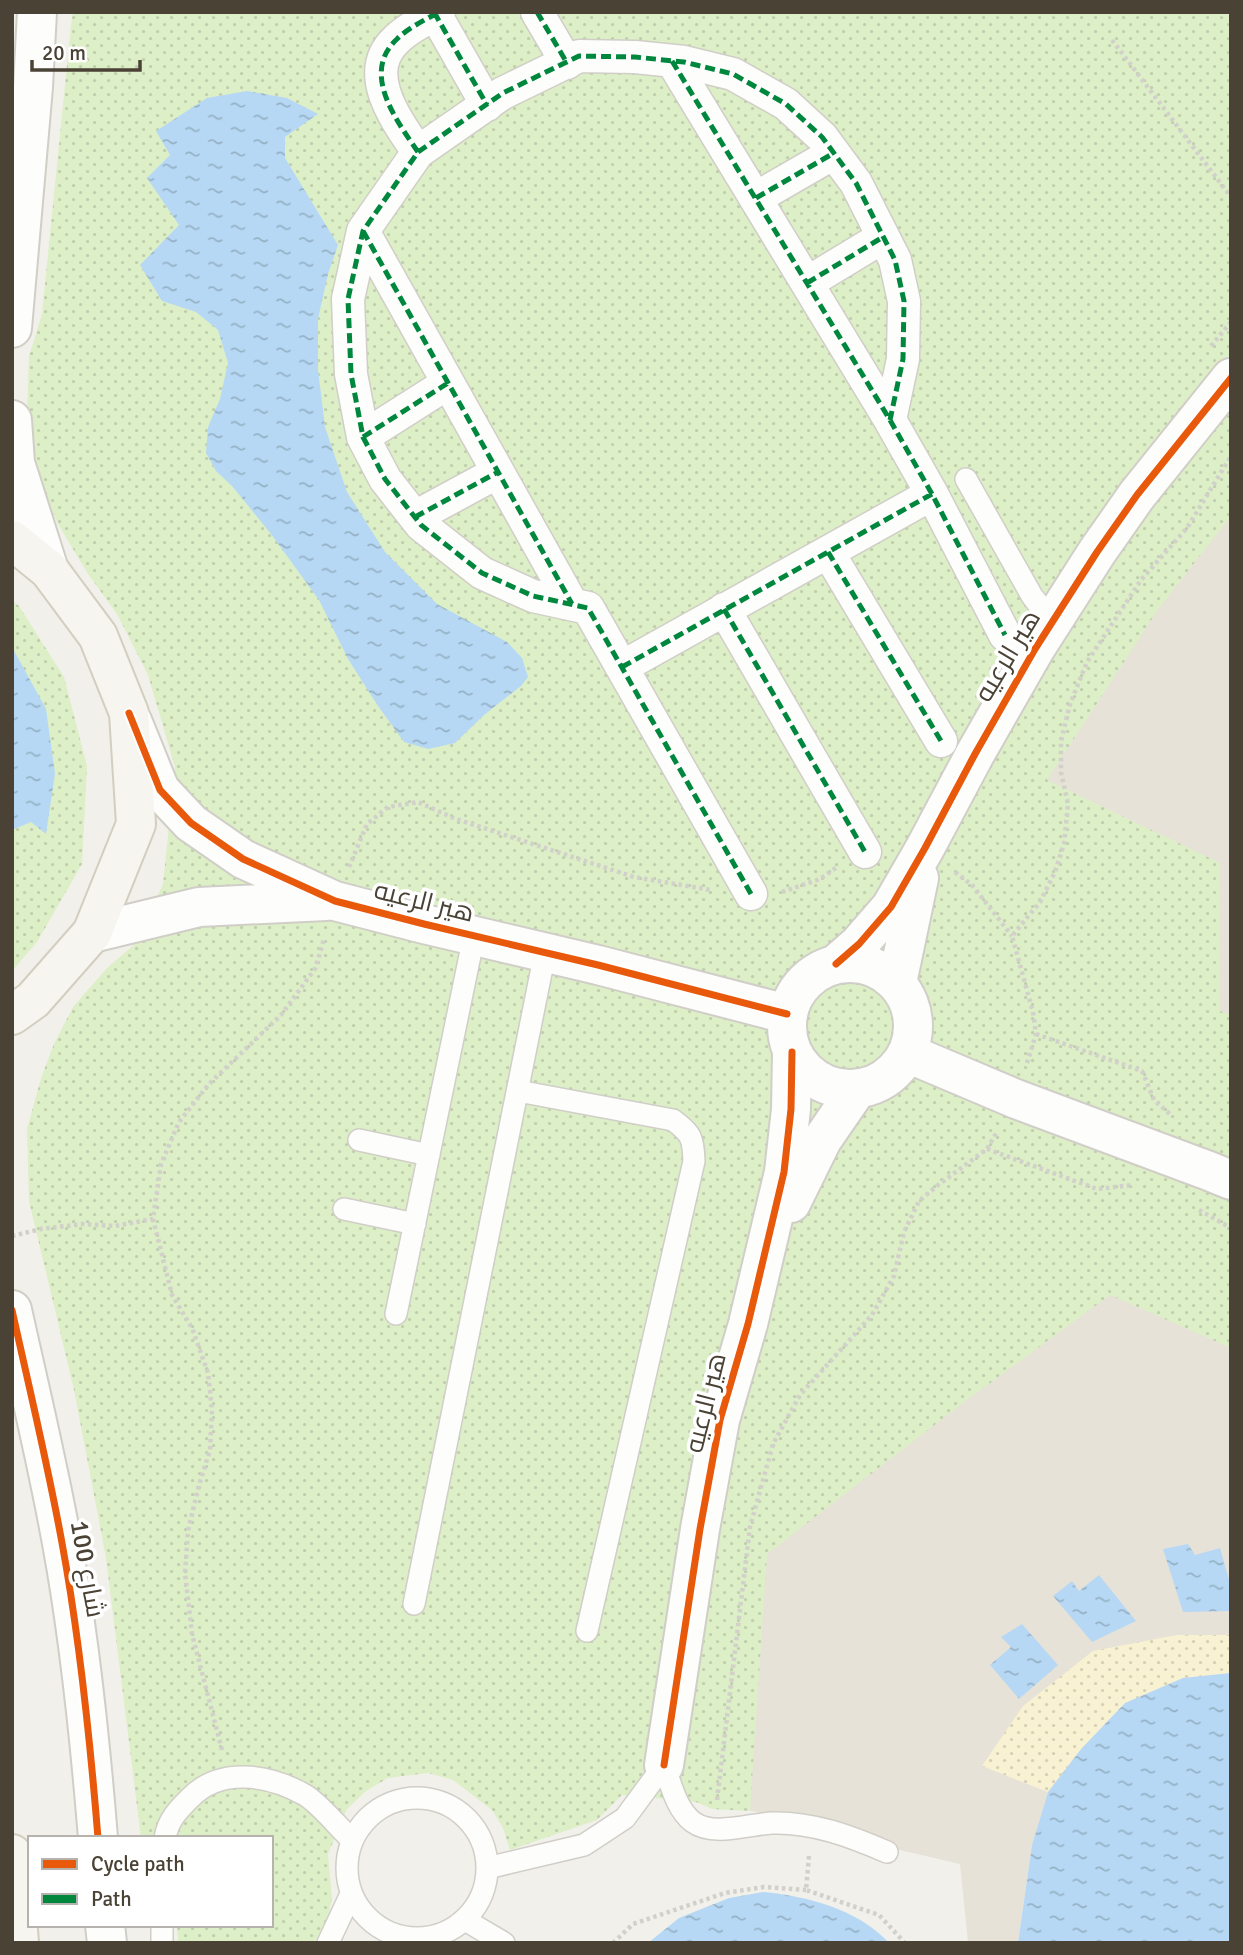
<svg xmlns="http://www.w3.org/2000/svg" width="1243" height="1955" viewBox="0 0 1243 1955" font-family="Signika,Cairo,sans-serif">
  <defs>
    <pattern id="sand-dots" width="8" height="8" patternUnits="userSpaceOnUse" patternTransform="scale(1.75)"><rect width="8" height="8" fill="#f8f2d2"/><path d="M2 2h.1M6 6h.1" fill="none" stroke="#d6d1b5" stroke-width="1.8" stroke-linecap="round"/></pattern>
    <pattern id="garden-dots" width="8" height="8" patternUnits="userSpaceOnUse" patternTransform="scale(1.75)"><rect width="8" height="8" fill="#ddefc7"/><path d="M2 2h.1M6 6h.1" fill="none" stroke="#bfceac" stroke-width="1.8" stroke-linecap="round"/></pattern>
    <pattern id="water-ripples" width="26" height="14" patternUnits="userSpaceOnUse" patternTransform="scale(1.75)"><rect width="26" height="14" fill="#b6d8f4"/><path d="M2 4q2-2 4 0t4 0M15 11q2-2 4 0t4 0" fill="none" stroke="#96b1c6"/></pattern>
  </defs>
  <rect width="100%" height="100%" fill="#f2f0ea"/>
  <!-- residential -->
  <path fill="#e7e2d7" d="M1231,416V1673L1183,1678L1082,1749L1048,1792L1032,1845L1018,1943H968L960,1864L887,1847L621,1776L734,1224Z"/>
  <!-- sand -->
  <path fill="url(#sand-dots)" d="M1177,1635H1231V1673L1183,1678L1082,1748L1048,1792L982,1766L1023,1706L1093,1651Z"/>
  <!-- garden -->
  <path fill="url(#garden-dots)" d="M73,12H1231V516L1159,608L1047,780L1220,863V1011L1231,1015V1348L1110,1295L963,1403L767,1554L750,1811L712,1809L696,1802L622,1795L597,1820L510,1850L503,1828L492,1810L453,1780L428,1773L388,1778L366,1791L347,1809L328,1854L332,1898L328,1917L318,1937L313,1943H178L177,1925H271V1838H141L106,1558L74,1390L29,1201L27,1129L41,1078L54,1044L73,1007L107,968L136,943L163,884L175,767L148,675L117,614L88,574L58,524L39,483L28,453L27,413L29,356L42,314L71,25Z
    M12,601L19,606L64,677L87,766L82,864L37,942L12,971Z"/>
  <!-- water -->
  <path fill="url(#water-ripples)" d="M247,91L287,98L318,114L285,137V158L338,245L328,274L318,319V370L325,427L347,492L385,552L437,604L507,642L522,658L528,677L521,686L484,715L455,743L428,749L404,742L378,706L348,659L319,600L271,534L232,486L216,471L206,453L208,427L220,399L228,363L218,330L196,312L162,301L140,265L179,225L147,178L170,155L156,131L207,98Z
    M12,647L46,709L55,774L46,834L31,822L12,830Z
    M1188,1544L1195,1555L1220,1548L1231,1587V1611L1183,1612L1163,1549Z
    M1099,1575L1136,1621L1092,1642L1053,1596L1072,1581L1079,1591Z
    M1022,1624L1058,1665L1019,1699L990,1665L1011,1647L1001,1637Z
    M1231,1673V1943H1018L1032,1845L1048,1792L1082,1748L1125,1703L1183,1678Z
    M763,1892C807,1896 858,1909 889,1943H648L679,1918L729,1898Z"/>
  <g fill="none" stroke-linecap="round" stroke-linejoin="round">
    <!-- service casing -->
    <g stroke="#d0cec7" stroke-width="24">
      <path id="service" d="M966,479L1032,596L1052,622
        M518,1091L673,1120C692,1134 693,1138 694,1161L587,1631
        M359,1140L429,1155
        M344,1209L415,1224
        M396,1314L474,936
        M414,1604L545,953
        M664,1765C671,1784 676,1809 693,1822C713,1837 750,1824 772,1823C813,1822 850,1836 887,1852
        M347 1868a70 70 0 1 1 140 0a70 70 0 1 1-140 0Z
        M165,1838C168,1820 178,1810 190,1798C221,1766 270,1775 305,1795C319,1803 339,1828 352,1840
        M487,1868L584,1845L625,1818L664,1765
        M465,1920L504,1943
        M162,1925V1943
        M328,1943L351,1894"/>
    </g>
    <!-- pedestrian casing -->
    <g stroke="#d0cec7" stroke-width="35">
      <path id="pedestrian" d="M434,12L487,105
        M537,12L567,63
        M672,61L890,420L932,494L1005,635
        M418,152C397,121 360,73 397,39C408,28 425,20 439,12
        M756,198L834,153
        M363,231L572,604
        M807,283L883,237
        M363,437L448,383
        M415,517L498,472
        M828,552L941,741
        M724,609L865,852
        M622,667L932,494
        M751,894L588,608L533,596L482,573L421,525L385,479L363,437L351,374L348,299L363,231L418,152L503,93L579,56L635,57L684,62L733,74L786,104L822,137L856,183L895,260L904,301L903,359L890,420"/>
    </g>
    <!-- minor casing -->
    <g stroke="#d0cec7" stroke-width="42">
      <path id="minor" d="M12,328L33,87L37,12
        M12,420L15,463L49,570
        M132,721L160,790L191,823L243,859L335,901L424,924L598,965L787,1014
        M92,933L199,907L326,901
        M787 1026a63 63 0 1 1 126 0a63 63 0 1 1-126 0Z
        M836,964L859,944L891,907L925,848L975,754L1035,649L1097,552L1137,495L1231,378
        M897,983L919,878
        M907,1053L1016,1099L1209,1171L1231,1180
        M791,1203L822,1140L857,1089
        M664,1765L700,1529L720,1420L748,1324L784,1172L791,1109L792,1052"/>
    </g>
    <!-- tertiary casing -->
    <g stroke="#d0cec7" stroke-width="42">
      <path id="tertiary" d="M12,1310C29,1387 48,1465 62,1543C80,1640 90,1739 98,1838
        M105,1925L107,1943"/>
    </g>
    <!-- secondary casing -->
    <g stroke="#d2cec0" stroke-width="42">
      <path id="secondary" d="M12,540L49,570L98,636L129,713L136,824L92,933L33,1000L12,1015
        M12,1854L19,1943"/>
    </g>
    <!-- path -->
    <path stroke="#d2d0ca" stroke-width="4.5" stroke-dasharray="3.5 3.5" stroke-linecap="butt" d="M1112,40L1231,197
      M1211,346L1231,322
      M349,867L367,824L388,807L418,802L456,819L634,877L711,890
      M955,872L972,885L1012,936
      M782,892L820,879L837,867
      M1036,1034L1142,1071L1154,1100L1171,1115
      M1027,1063L1036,1034L1033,1012L1012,936L1040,902L1055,872L1064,844L1068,804L1061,772V741L1070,704L1087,662L1141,580L1187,528L1231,456
      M987,1149L1097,1189L1133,1185
      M1199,1210L1231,1228
      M12,1236L41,1229L83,1224L115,1226L153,1219
      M222,1750L192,1634L185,1573L188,1531L199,1485L210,1450L212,1410L208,1373L192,1328L172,1295L153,1219L161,1164L179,1122L209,1084L281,1015L315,969L324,939
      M717,1800L750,1527L773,1444L800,1395L872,1315L894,1276L904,1232L919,1201L938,1185L987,1149L997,1132
      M809,1856L806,1890L879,1915L905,1943
      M613,1943L633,1924L725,1893L764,1887L806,1890"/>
    <!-- service -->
    <use href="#service" stroke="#fdfdfc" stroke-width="21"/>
    <!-- pedestrian -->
    <use href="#pedestrian" stroke="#fdfdfc" stroke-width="32"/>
    <!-- minor -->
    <use href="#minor" stroke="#fdfdfc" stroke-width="38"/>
    <!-- tertiary -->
    <use href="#tertiary" stroke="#fdfdfc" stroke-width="38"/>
    <!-- secondary -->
    <use href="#secondary" stroke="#f7f5ef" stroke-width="38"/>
    <!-- quiet -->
    <path stroke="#00873e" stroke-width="5" stroke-dasharray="10 5" stroke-linecap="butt" d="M434,12L487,105
      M537,12L567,63
      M672,61L890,420L932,494L1005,635
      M418,152C397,121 360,73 397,39C408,28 425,20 439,12
      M756,198L834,153
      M363,231L572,604
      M807,283L883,237
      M363,437L448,383
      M415,517L498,472
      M828,552L941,741
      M724,609L865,852
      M622,667L932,494
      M751,894L588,608L533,596L482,573L421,525L385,479L363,437L351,374L348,299L363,231L418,152L503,93L579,56L635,57L684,62L733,74L786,104L822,137L856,183L895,260L904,301L903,359L890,420"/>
    <!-- cycleway casing -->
    <g stroke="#fff" stroke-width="11">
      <path id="cycleway" d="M129,713L160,790L191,823L243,859L335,901L424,924L598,965L787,1014
        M836,964L859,944L891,907L925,848L975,754L1035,649L1097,552L1137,495L1231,378
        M12,1310C29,1387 48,1465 62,1543C80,1640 90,1739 98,1838
        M664,1765L700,1529L720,1420L748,1324L784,1172L791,1109L792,1052"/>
    </g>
    <!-- cycleway -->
    <use href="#cycleway" stroke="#e8590c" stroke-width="7"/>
  </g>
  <g text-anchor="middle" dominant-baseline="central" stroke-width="7" stroke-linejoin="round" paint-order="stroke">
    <!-- street labels -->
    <g font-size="26" fill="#494235" stroke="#fff">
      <text transform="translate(1008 656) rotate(-59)">هير الرعيه</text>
      <text transform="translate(424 902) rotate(14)">هير الرعيه</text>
      <text transform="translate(706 1403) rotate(-76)">هير الرعيه</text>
      <text transform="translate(87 1569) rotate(80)">شارع 100</text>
    </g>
  </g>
  <!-- border -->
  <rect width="1243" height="1955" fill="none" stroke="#494235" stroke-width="28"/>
  <!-- legend -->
  <rect x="28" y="1836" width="245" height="91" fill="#ffffff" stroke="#b6b3ae" stroke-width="2"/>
  <rect x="42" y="1859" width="35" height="10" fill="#e8590c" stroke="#b6b3ae" stroke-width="2"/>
  <text x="91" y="1871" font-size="21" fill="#494235">Cycle path</text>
  <rect x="42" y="1894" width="35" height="10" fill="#00873e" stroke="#b6b3ae" stroke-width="2"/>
  <text x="91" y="1906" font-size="21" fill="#494235">Path</text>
  <!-- scale -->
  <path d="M32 60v10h108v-10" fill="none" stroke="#494235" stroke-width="3.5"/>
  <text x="42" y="60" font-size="21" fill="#494235" stroke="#ffffff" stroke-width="5" paint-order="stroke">20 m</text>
</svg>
